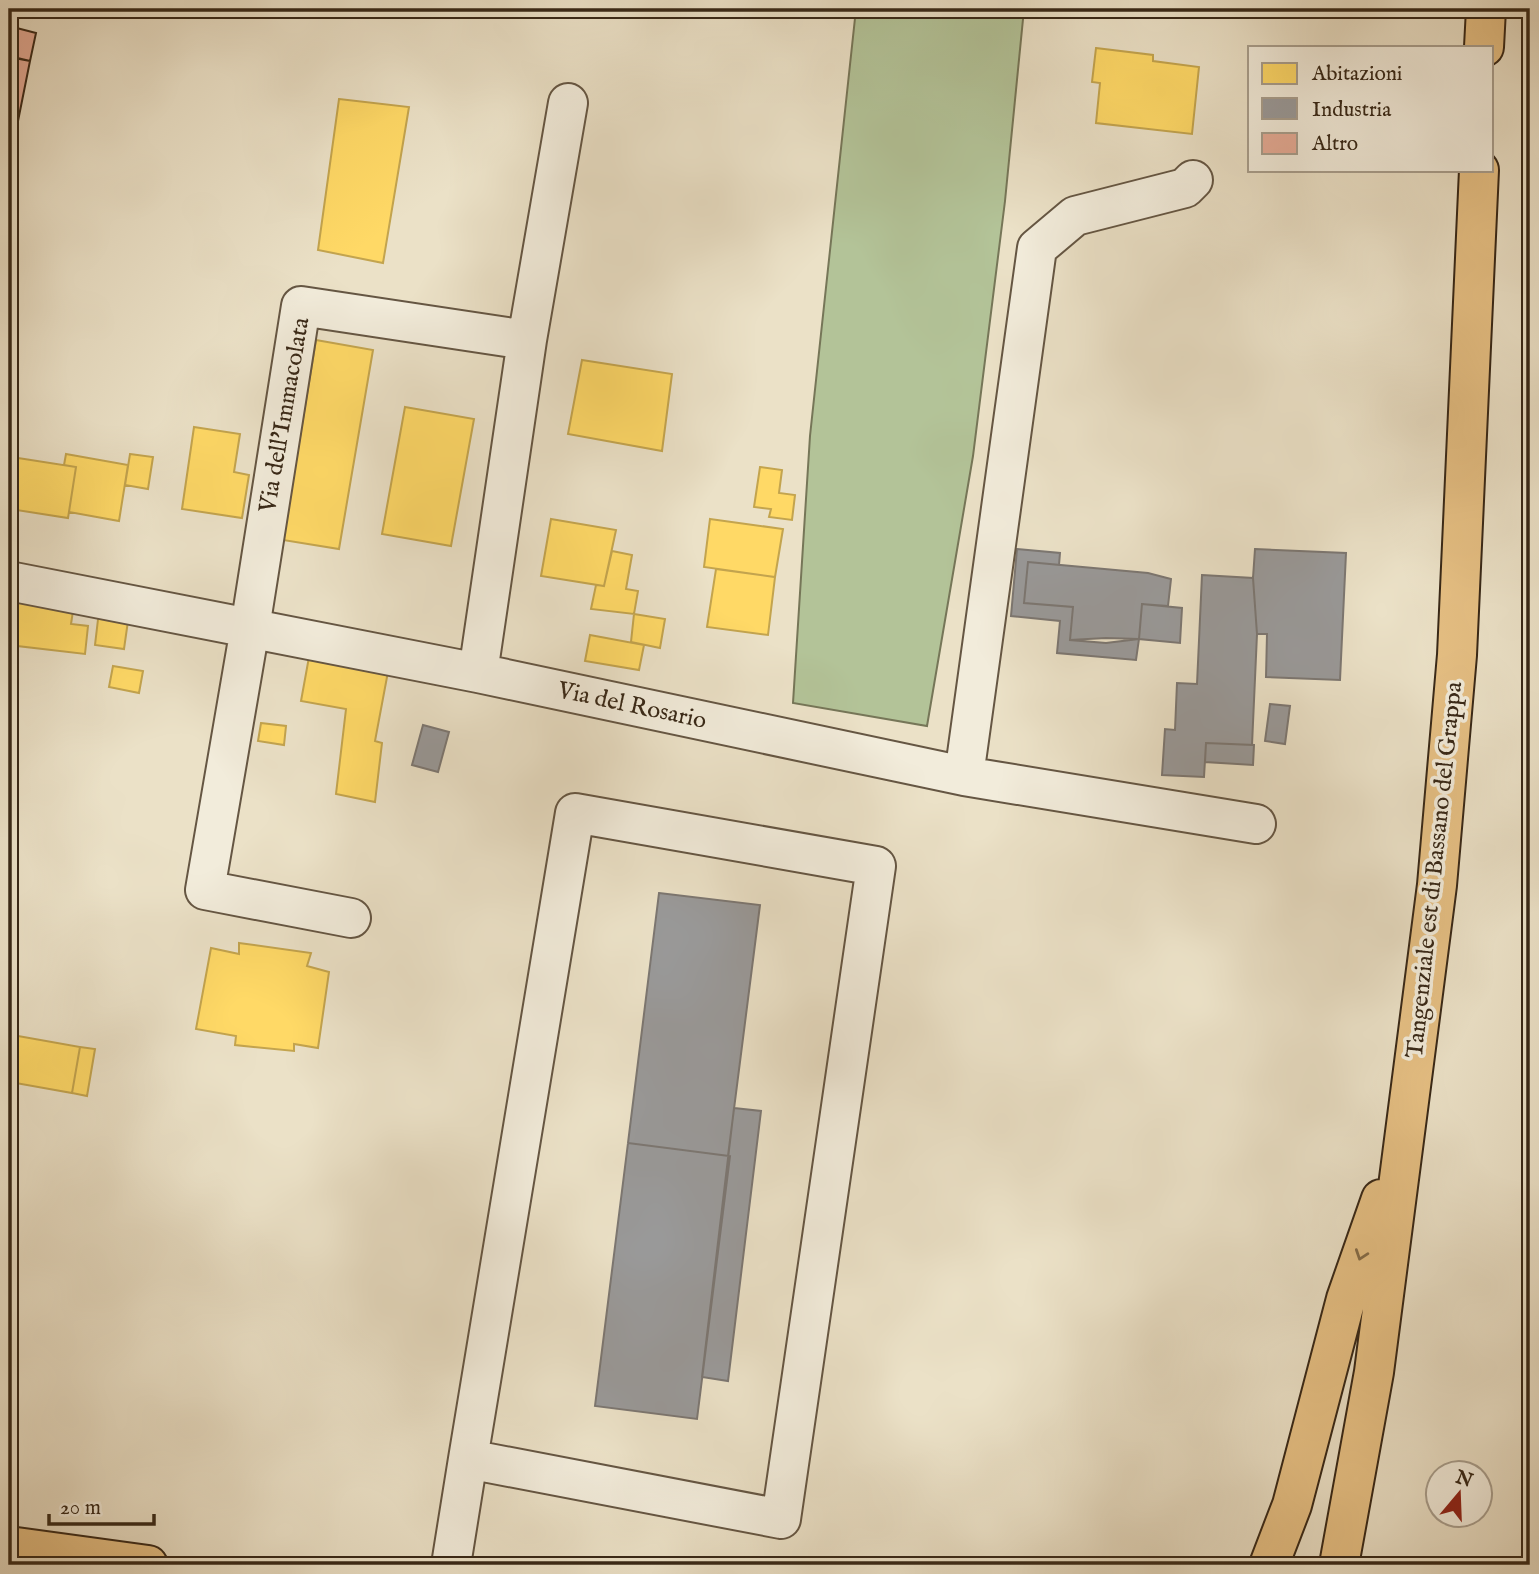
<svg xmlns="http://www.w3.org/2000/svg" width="1539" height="1574" viewBox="0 0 1539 1574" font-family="'IM FELL English',serif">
  <rect width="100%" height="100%" fill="#ebe1c7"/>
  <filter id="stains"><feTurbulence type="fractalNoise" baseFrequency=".00286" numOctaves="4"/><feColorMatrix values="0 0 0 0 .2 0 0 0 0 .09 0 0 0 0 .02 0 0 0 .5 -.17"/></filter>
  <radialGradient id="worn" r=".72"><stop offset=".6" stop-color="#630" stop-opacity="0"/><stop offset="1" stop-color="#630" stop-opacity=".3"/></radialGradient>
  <!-- green -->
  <path fill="#b3c398" stroke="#767658" stroke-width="2" d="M856,9H1024L1005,201L973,456L927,726L793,703L810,436Z"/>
  <!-- homes -->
  <path fill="#ffd966" stroke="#c3a44e" stroke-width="2" d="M1096,48L1153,55V61L1199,67L1192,134L1096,123L1100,83L1092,82Z
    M339,99L409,107L383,263L318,250Z
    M316,340L373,350L339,549L283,540Z
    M582,360L672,374L662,451L568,434Z
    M405,407L474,419L451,546L382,534Z
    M194,427L240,434L234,472L249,475L242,518L182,509Z
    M66,454L128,465L119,521L69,512L76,467L64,465Z
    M130,454L153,457L148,489L125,485Z
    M18,458L76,467L68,518L10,509Z
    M760,467L782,470L779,493L795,495L792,520L769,517L771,509L754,507Z
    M551,519L616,530L604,586L541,576Z
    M710,519L783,529L775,577L704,567Z
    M612,551L632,555L626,589L638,591L634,614L591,609L596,585L604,586Z
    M716,569L775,577L768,635L707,627Z
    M15,591L75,598L71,624L88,626L85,654L9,645Z
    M99,611L129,614L124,649L95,645Z
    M634,614L665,619L660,648L631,642Z
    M590,635L644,645L639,670L585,661Z
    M311,646L390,661L375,741L382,743L375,802L336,794L346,709L301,701Z
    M113,666L143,671L139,693L109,687Z
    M261,723L286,726L284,745L258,741Z
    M239,943L311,953L307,966L329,972L318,1048L294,1044V1051L235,1045L236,1036L196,1029L211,948L239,954Z
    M18,1036L80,1047L72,1093L10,1082Z
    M80,1047L95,1049L87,1096L72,1093Z"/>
  <!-- industry -->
  <path fill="#999" stroke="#7c7772" stroke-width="2" d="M1017,549L1060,553L1059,565L1028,562L1024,603L1073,607L1070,640L1106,643L1139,639L1136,660L1057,653L1060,621L1011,616Z
    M1255,549L1346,553L1340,680L1266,677L1267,634H1257L1253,578Z
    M1028,562L1148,573L1171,579L1168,606L1142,604L1139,639L1106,638L1070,640L1073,607L1024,603Z
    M1202,575L1253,578L1257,634L1252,745L1206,743L1204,777L1162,775L1165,729L1175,730L1177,683L1197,684Z
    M1142,604L1182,608L1180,643L1139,639Z
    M1270,704L1290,706L1285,744L1265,741Z
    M423,725L449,732L438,772L412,765Z
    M1206,743L1254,745L1253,765L1205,762Z
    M659,893L760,905L728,1156L628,1143Z
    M734,1108L761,1111L728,1381L702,1377Z
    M628,1143L730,1156L697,1419L595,1406Z"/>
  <!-- building -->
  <path fill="#e6ac97" stroke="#382817" stroke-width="2" d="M9,26L36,33L30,61L9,56Z
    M9,57L30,61L17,126L9,124Z"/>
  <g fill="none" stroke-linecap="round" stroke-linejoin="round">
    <!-- minor casing -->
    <g stroke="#655643" stroke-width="42">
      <path id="minor" d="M527,340L568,103
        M9,581L478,673L964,776L1256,824
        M964,776L1037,248L1075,216L1185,188L1193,180
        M351,918L205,890L250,628L301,306L527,340L478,673
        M451,1565L468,1459L575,813L876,866L781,1519L468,1459"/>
    </g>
    <!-- highway casing -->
    <g stroke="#382817" stroke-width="42">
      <path id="highway" d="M1484,47L1486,9
        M9,1546L148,1565
        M1269,1565L1292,1505L1346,1299L1381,1199
        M1339,1565L1374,1372L1437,885L1457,655L1479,170"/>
    </g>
    <!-- minor -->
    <use href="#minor" stroke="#f2ecdb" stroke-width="38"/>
    <!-- highway -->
    <use href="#highway" stroke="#e6c084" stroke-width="38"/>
  </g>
  <!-- one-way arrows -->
  <defs><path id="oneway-chevron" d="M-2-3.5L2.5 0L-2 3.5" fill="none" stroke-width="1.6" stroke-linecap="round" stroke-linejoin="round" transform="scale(1.75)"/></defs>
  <use stroke="#866c48" href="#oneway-chevron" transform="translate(1361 1255) rotate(109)"/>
  <g text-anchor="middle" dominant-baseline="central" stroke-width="7" stroke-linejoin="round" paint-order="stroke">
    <!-- street labels -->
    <g font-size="24" fill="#382817" stroke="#f2ecdb">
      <text transform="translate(285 415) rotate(-80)">Via dell'Immacolata</text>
      <text transform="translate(632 706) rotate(12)">Via del Rosario</text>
      <text transform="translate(1435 870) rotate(-84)">Tangenziale est di Bassano del Grappa</text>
    </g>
  </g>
  <!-- margin -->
  <rect width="1539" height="1574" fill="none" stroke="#ebe1c7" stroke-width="35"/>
  <rect x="10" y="10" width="1518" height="1553" fill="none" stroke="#382817" stroke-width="3.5"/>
  <rect x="18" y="18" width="1504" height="1539" fill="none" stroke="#382817" stroke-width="2"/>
  <!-- legend -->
  <rect x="1248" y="46" width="245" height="126" fill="#f2ecdb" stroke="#a89e8d" stroke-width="2"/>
  <rect x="1262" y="63" width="35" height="21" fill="#ffd966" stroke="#a89e8d" stroke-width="2"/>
  <text x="1312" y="80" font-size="21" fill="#382817">Abitazioni</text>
  <rect x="1262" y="98" width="35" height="21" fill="#999999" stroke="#a89e8d" stroke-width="2"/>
  <text x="1312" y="116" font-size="21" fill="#382817">Industria</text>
  <rect x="1262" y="133" width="35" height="21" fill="#e6ac97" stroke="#a89e8d" stroke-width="2"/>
  <text x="1312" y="150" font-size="21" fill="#382817">Altro</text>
  <!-- north arrow -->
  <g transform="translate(1459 1494) rotate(19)"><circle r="33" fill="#f2ecdb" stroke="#a89e8d" stroke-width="2"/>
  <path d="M0-5L12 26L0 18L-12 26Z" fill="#8f2418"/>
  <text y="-10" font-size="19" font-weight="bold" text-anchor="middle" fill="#382817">N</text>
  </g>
  <!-- scale -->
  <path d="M49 1514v10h105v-10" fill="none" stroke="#382817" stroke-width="3.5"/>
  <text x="60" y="1514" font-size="21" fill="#382817" stroke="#f2ecdb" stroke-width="5" paint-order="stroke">20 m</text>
  <rect width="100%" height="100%" filter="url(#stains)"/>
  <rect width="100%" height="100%" fill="url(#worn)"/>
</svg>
